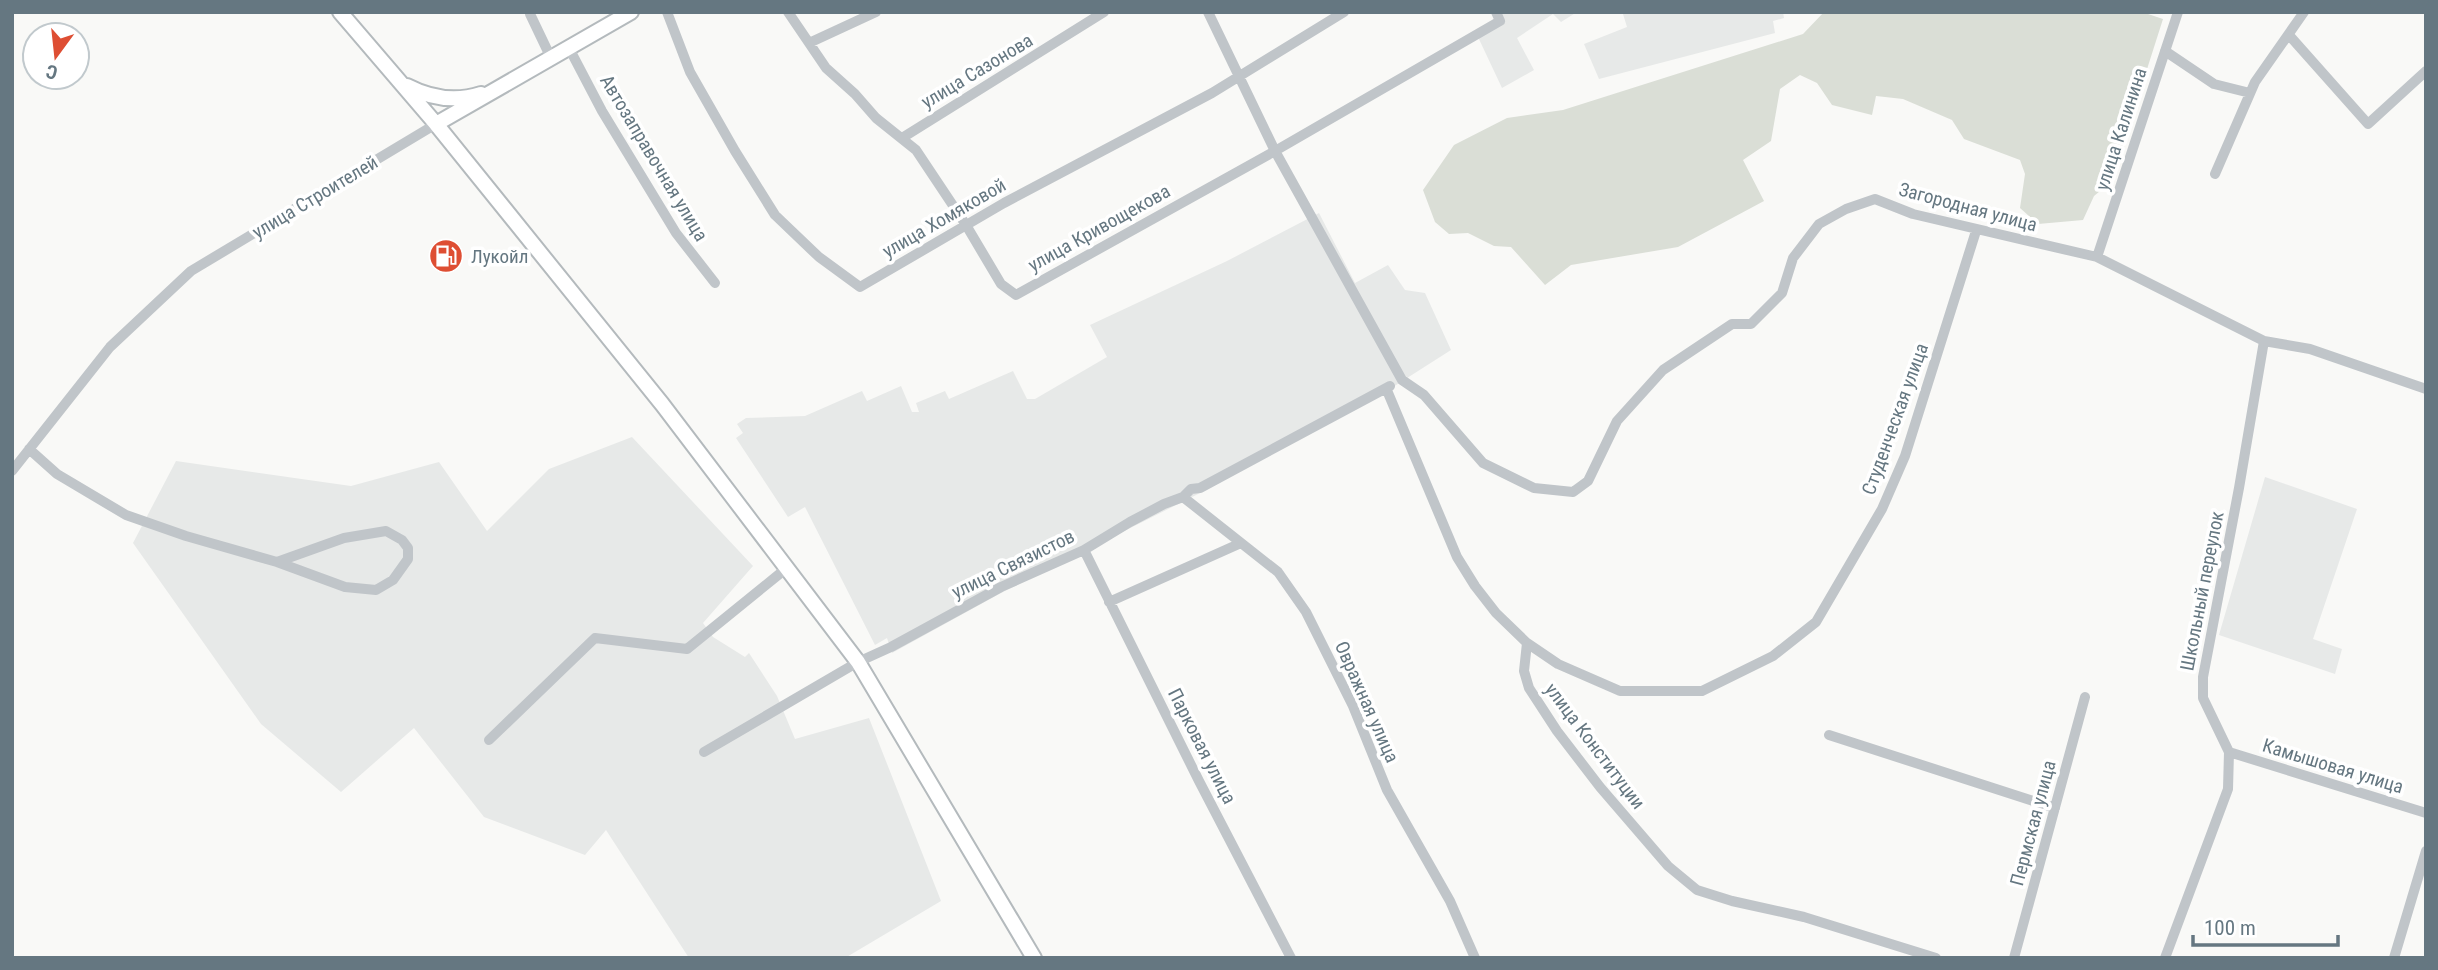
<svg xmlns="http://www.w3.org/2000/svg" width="2438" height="970" viewBox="0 0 2438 970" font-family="'Roboto Condensed',sans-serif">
  <rect width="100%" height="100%" fill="#f9f9f7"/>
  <!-- built -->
  <path fill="#e7e9e8" d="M1500,12H1577L1561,22L1553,14L1517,38L1534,70L1502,88L1478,37Z
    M1628,12H1783L1784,18L1773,21L1775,33L1599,79L1584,44L1627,27L1623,14Z
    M1319,213L1355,283L1388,265L1405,290L1425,293L1451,350L1382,394L1206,490L1001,593L892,653L887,638L875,645L805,507L788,517L736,438L743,433L737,424L746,418L805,416L862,391L867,401L901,386L912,412H919L916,403L945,391L949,399L1013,371L1027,399H1035L1107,357L1090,325L1227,261Z
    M632,437L753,566L703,623L713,637L745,657L749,653L777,696L795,739L869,718L941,901L845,958H689L606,830L585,855L484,817L414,728L341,792L261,724L133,543L176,461L351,486L439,462L487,531L549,469Z
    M2265,477L2357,509L2313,639L2342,649L2335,674L2219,635Z"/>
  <!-- green -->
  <path fill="#daded6" d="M1824,12H2142L2163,19L2111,182L2094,196L2083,220L2038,224L2020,208L2025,174L2020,160L1964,139L1952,120L1903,99L1876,96L1872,115L1832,105L1817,83L1800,75L1780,89L1771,141L1743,160L1764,201L1678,247L1571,265L1545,285L1511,247L1494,246L1468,233L1449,234L1435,222L1423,190L1454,145L1507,118L1563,110L1803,34Z"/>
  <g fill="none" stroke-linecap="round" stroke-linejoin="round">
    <!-- major casing -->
    <g stroke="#b4babd" stroke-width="18">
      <path id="major" d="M340,12L436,124L662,404L858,662L1034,958
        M407,86C430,98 456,102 481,94
        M436,124L631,12"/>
    </g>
    <!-- minor -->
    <path stroke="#c0c5c9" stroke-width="10" d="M667,12L690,72L735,151L775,215L819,257L860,287L1004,203L1212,93L1344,12
      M788,12L826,68L855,94L876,118L916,150L966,225L1001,284L1016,295L1275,151L1500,21L1496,12
      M1208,12L1275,151L1402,380L1424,395L1483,463L1534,488L1573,492L1588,481L1617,421L1663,370L1732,324H1751L1782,293L1793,258L1819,224L1846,209L1875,199L1913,214L2097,257L2264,341L2310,349L2426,389
      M530,14L551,58
      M2289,35L2368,124L2426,71
      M809,43L876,12
      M569,48L602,111L676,233L715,283
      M2165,51L2214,84L2250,93
      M902,138L1104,12
      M2215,174L2255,82L2304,12
      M2097,257L2178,12
      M1386,388L1457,557L1475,586L1496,613L1527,643L1524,671L1529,688L1557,731L1600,787L1668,866L1697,890L1732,901L1804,917L1936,958
      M29,449L57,474L126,515L186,536L277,562L345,587L376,590L393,580L408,559V548L402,540L386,531L344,538L277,562
      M12,471L110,347L191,271L436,124
      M1183,497L1278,572L1306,612L1353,706L1387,790L1450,901L1475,958
      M1084,550L1199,781L1291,958
      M1109,602L1241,543
      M1527,643L1558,664L1620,691H1702L1773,656L1816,622L1882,509L1905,456L1976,231
      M1829,735L2055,808
      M489,740L595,638L687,649L788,567
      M704,752L858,662L891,647L1001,587L1084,550L1130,522L1164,504L1183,497L1191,489L1200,488L1390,386
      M2229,752L2426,813
      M2014,958L2085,697
      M2165,958L2228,789L2229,752L2203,698V677L2239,488L2264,341
      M2394,958L2426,851"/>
    <!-- major -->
    <use href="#major" stroke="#fff" stroke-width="14"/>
  </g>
  <!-- icons -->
  <defs>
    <g id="fuel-disc" transform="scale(1.75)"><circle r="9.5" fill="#de4e33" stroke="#fff"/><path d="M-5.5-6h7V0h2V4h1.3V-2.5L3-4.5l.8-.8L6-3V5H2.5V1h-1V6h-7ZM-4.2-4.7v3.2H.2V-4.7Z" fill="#fff"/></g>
  </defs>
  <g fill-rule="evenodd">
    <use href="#fuel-disc" x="446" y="256"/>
  </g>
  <g text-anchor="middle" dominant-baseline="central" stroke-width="7" stroke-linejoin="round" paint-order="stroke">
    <!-- street labels -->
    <g font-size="19" fill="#657781" stroke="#fff">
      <text transform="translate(977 71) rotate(-31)">улица Сазонова</text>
      <text transform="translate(2121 129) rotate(-72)">улица Калинина</text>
      <text transform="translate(654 158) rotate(59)">Автозаправочная улица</text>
      <text transform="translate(315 197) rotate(-31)">улица Строителей</text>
      <text transform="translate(1968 207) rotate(15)">Загородная улица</text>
      <text transform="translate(944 218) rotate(-30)">улица Хомяковой</text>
      <text transform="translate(1099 228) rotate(-29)">улица Кривощекова</text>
      <text transform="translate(1895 419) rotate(-70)">Студенческая улица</text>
      <text transform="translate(1013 564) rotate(-26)">улица Связистов</text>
      <text transform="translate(2202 591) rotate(-79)">Школьный переулок</text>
      <text transform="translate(1367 702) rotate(66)">Овражная улица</text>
      <text transform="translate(1202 746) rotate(63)">Парковая улица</text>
      <text transform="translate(1595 746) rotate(53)">улица Конституции</text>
      <text transform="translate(2333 766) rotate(17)">Камышовая улица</text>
      <text transform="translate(2033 823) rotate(-75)">Пермская улица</text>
    </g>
    <!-- poi labels -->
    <g font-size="19" fill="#657781" stroke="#fff" text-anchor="start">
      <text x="471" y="256">Лукойл</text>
    </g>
  </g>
  <!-- border -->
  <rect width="2438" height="970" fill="none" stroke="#657781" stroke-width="28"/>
  <!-- north arrow -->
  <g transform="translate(56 56) rotate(195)"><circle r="33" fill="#ffffff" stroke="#c1c9cd" stroke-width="2"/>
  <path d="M0-5L12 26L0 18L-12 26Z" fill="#de4e33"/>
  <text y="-10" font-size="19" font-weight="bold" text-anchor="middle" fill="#657781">С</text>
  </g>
  <!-- scale -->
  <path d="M2193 935v10h145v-10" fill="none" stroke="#657781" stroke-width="3.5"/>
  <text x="2204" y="935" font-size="21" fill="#657781" stroke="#ffffff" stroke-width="5" paint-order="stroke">100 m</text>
</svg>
